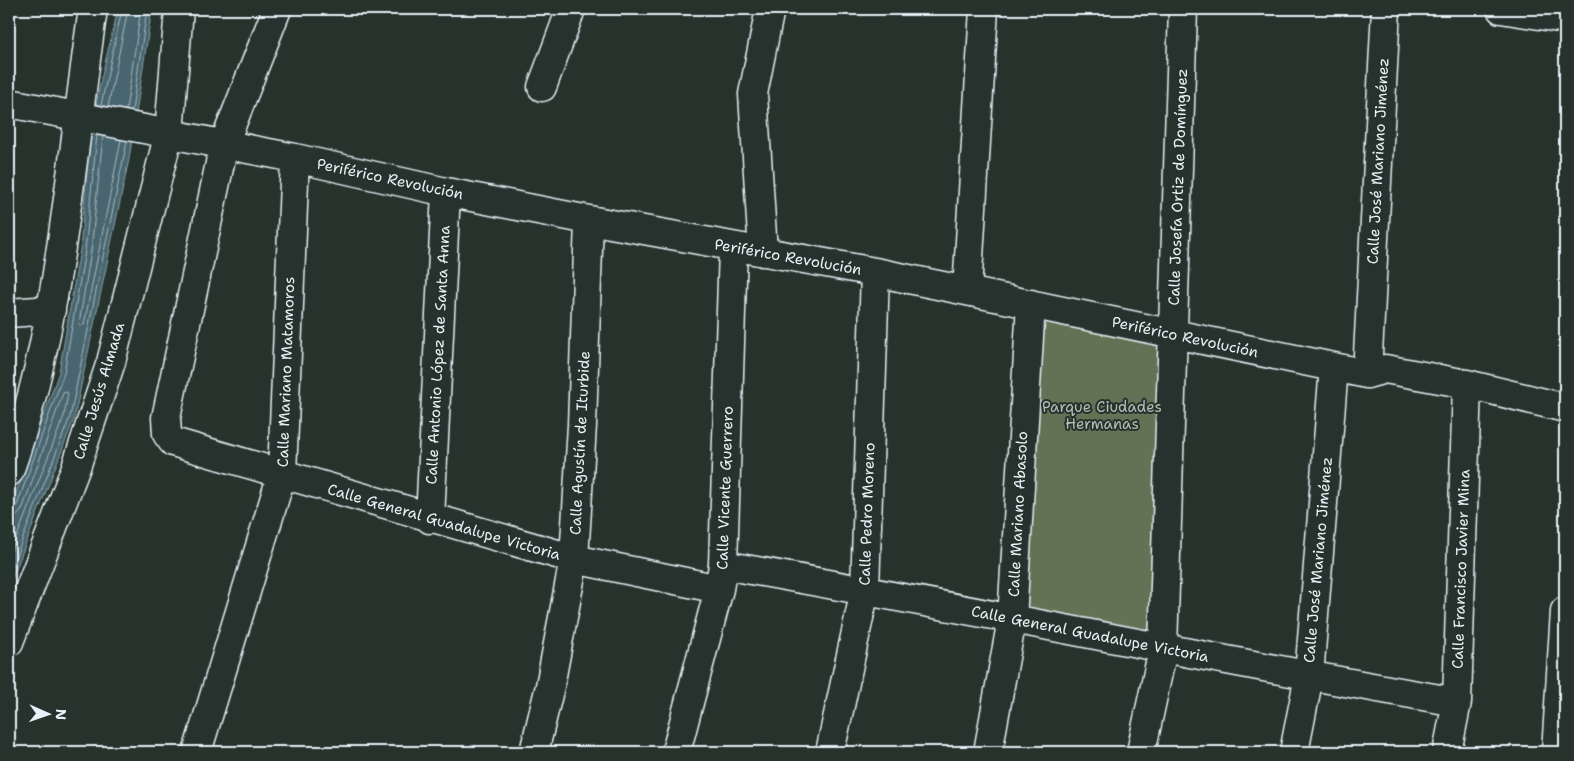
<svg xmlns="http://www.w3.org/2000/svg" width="1574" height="761" viewBox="0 0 1574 761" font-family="'Shantell Sans',sans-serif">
  <rect width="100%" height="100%" fill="#26332d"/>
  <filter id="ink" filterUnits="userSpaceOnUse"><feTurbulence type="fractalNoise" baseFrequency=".02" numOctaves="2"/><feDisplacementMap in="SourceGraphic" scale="10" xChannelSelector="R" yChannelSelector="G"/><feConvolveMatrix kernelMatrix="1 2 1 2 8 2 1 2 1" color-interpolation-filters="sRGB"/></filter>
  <g filter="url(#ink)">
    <!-- green -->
    <path fill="#627255" stroke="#a5b2a6" d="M1035,319L1177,350L1160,637L1022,611Z"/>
    <!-- water -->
    <path fill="#49666f" stroke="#899ea6" d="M118,9H152L129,159L74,419L9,587V512L59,372L80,250L89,151L99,88Z"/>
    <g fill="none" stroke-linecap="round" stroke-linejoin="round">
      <!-- shore -->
      <path stroke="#a8b9c1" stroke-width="1" d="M101,105L122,9
        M108,107L128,9
        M126,110L141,9
        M132,111L147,9
        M103,136L91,251L79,324L81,326L84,325L121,140
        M9,511L16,508L64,373L85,251L97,135
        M9,518L17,516L22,510L63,393L67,392L68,394L64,416L9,557
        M9,574L70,417L127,141"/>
      <!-- minor casing -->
      <g stroke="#e8f1f8" stroke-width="31">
        <path id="minor" d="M277,9L224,144L166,418L167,434L173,442L574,559L719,589
          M1501,9L1565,19
          M542,87L571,9
          M9,103L295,158L446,192L589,220L875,272L1367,374L1385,369L1467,384L1565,408
          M763,252L753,94L770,9
          M967,291L984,9
          M9,313L51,310
          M1367,374L1386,9
          M9,472C61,323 70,163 93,9
          M430,519L446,192
          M723,565C968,608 1212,660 1457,702
          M9,642L76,467L111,362L169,133L179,9
          M197,752L282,474L295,158
          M534,752L550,686L574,559L582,425L589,220
          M676,752L719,589L723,565L733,248
          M830,752L865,590L875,272
          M988,752L1012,619L1031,304
          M1141,752L1163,649L1183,9
          M1294,752L1309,676L1334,367
          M1447,752L1457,702L1467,384
          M1556,752L1565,611"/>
      </g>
      <!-- minor -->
      <use href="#minor" stroke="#26332d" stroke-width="28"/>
    </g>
  </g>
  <g text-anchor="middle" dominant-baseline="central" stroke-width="4" stroke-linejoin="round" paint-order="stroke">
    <!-- street labels -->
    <g font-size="15" fill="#e8f1f8" stroke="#26332d">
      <text transform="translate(1378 161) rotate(-87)">Calle José Mariano Jiménez</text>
      <text transform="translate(390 179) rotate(12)">Periférico Revolución</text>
      <text transform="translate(1178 187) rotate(-88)">Calle Josefa Ortiz de Domínguez</text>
      <text transform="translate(788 257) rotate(10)">Periférico Revolución</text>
      <text transform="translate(1185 337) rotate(12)">Periférico Revolución</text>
      <text transform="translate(438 355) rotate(-87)">Calle Antonio López de Santa Anna</text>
      <text transform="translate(286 372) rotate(-88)">Calle Mariano Matamoros</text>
      <text transform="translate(99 391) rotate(-73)">Calle Jesús Almada</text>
      <text transform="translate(580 443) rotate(-87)">Calle Agustín de Iturbide</text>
      <text transform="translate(725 488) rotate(-88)">Calle Vicente Guerrero</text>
      <text transform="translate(867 514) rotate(-88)">Calle Pedro Moreno</text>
      <text transform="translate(1018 514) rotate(-87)">Calle Mariano Abasolo</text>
      <text transform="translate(444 522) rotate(16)">Calle General Guadalupe Victoria</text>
      <text transform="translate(1318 560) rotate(-85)">Calle José Mariano Jiménez</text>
      <text transform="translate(1461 569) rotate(-88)">Calle Francisco Javier Mina</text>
      <text transform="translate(1090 634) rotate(11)">Calle General Guadalupe Victoria</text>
    </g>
    <!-- park labels -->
    <g font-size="15" fill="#b2beb7" stroke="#26332d">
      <text x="1102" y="407">Parque Ciudades<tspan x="1102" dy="17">Hermanas</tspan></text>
    </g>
  </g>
  <!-- margin -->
  <rect width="1574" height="761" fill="none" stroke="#26332d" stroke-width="30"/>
  <rect x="15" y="15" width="1544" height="731" fill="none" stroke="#e8f1f8" stroke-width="2" filter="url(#ink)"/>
  <!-- north arrow -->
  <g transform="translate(48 714) rotate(92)" stroke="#26332d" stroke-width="4" paint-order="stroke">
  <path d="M0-4L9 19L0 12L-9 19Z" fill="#e8f1f8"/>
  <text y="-8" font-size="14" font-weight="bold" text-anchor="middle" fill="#e8f1f8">N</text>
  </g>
</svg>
